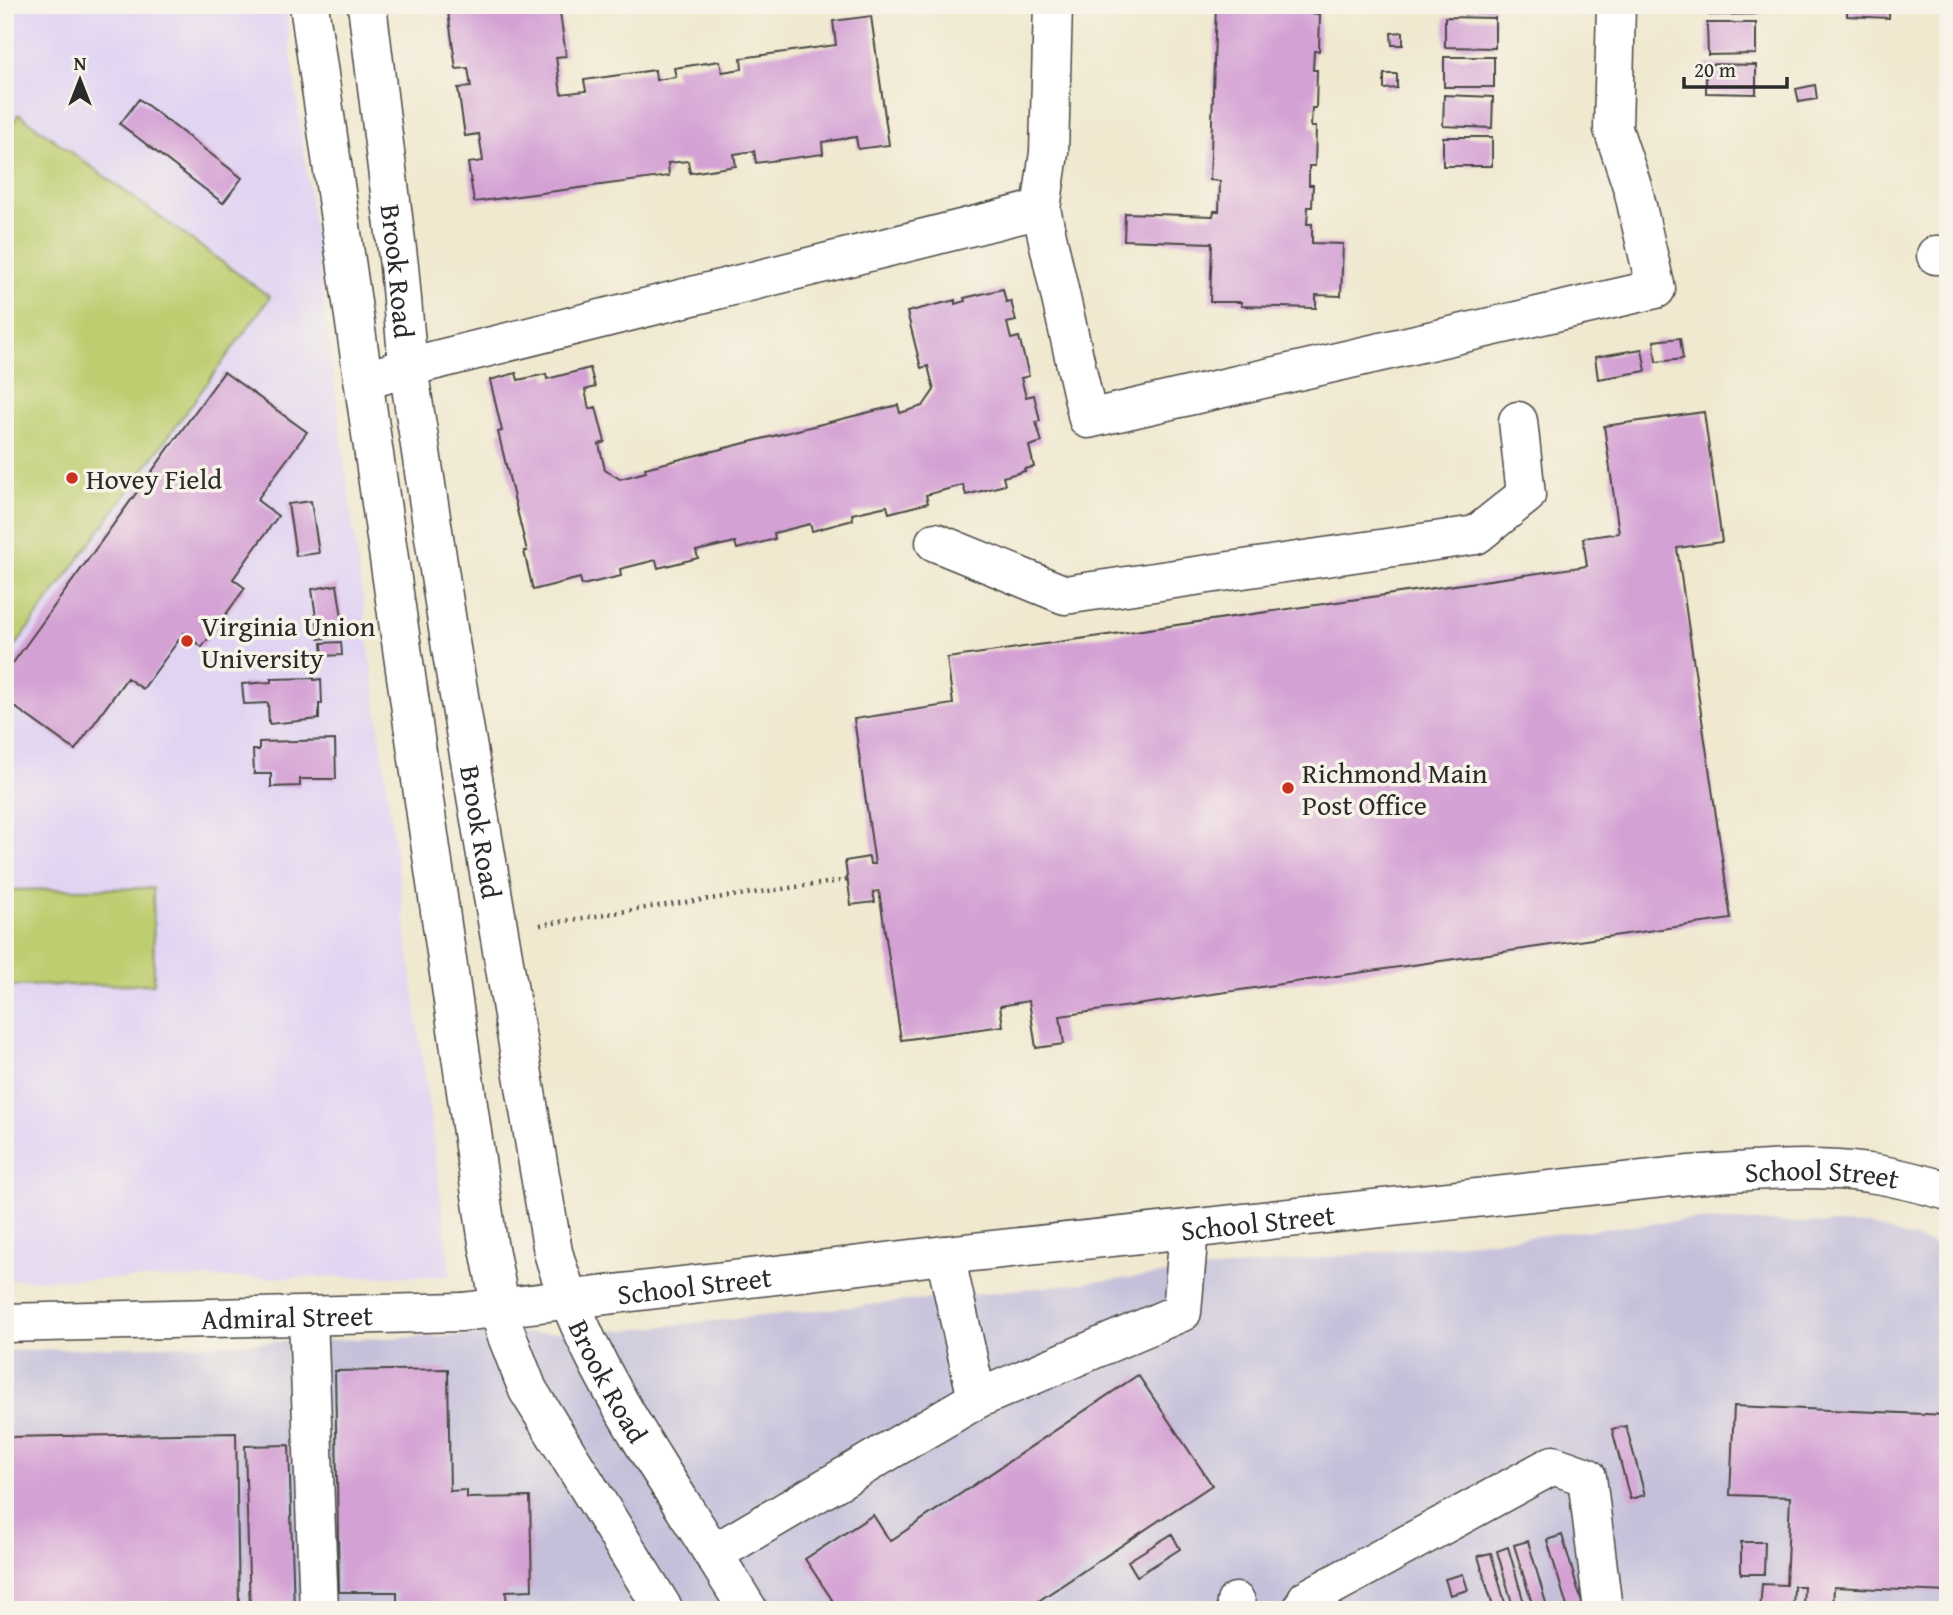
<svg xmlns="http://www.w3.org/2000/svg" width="1953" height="1615" viewBox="0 0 1953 1615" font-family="'Gentium Book Plus',serif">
  <rect width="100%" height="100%" fill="#f7f3e8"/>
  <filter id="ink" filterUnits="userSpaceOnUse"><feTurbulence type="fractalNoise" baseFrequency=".0143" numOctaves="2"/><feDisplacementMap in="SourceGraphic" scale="14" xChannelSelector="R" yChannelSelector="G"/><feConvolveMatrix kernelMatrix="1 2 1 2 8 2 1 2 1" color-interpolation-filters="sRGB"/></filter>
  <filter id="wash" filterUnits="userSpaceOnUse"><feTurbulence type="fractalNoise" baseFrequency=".00686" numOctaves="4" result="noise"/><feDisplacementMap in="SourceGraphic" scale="28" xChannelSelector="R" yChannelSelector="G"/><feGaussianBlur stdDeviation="1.57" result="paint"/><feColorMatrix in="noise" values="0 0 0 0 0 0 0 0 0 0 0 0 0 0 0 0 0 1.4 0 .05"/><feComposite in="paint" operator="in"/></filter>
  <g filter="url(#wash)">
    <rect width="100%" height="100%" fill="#f0e8cf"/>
    <!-- built -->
    <path fill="#e1d4f3" d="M5,5H285L451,1276L5,1280Z"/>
    <!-- industrial -->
    <path fill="#c5c0da" d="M1688,1220L1868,1225L1948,1249V1610H5V1351L627,1330Z"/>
    <!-- green -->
    <path fill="#becd6f" stroke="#747c4d" stroke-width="2" d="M19,114L270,297L5,660V133Z
      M153,888L154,984L5,986V890Z"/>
    <g id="blocks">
      <!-- building -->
      <path fill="#d4a1d4" d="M447,5H559L566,56L556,57L561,94L586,91L584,80L655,70L656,80L676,77L674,68L720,61L722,72L742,69L741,58L836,45L833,21L871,16L889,145L858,149L856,137L822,142L823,154L756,163L754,151L734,154L736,166L690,173L688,161L668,163L669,176L474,202L468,163L483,161L479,134L465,136L458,88L471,87L468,68L456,69Z
        M1216,5H1313V14H1320L1319,51H1314L1313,70H1317L1316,108H1312L1311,127H1316L1315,166H1309V185H1313L1312,207H1308L1307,224H1312V243L1343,244L1341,296L1316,295V308L1241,306V302H1210L1212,243L1124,240L1125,213L1213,216L1214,211H1219L1220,181L1210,180Z
        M1445,5H1494V10L1445,8Z
        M1709,5H1757V14L1709,15Z
        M1847,5H1889V18L1847,16Z
        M1445,17L1495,18V48L1445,47Z
        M1707,23H1756V54L1708,55Z
        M1403,32V45H1392L1391,33Z
        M1444,57H1494V87H1444Z
        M1706,64L1756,65V94L1706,93Z
        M1384,74H1397V88L1384,89Z
        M1815,85L1817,99L1799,102L1796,89Z
        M1444,95L1493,97L1492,128L1443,126Z
        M139,99L242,178L223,203L120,124Z
        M1443,137H1492V166H1443Z
        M1940,154H1948V200H1939Z
        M1003,289L1006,302L1011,301L1016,321L1007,323L1011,339L1019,337L1029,376L1021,378L1026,397L1034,395L1040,421L1036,422L1042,442L1029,446L1034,467L1024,469L1025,471L1003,477L1005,485L966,495L963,485L926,495L928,503L889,513L887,506L852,514L853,520L812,531L810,524L774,533L775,539L737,549L735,542L696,551L698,558L658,568L656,560L620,569L621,576L582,585L580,578L533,590L524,551H527L498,432L502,431L490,380L516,373L518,380L546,374L547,379L590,368L595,387L585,390L589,409L596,407L605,442L599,444L605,470L620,479L646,472L645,468L898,405L900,413L923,406L934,390L928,366L921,368L907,312L955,300V304L965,301L964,298Z
        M1680,338L1683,359L1656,362L1654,341Z
        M1642,349L1646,371L1598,379L1595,357Z
        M224,372L307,432L257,500L278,516L233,579L245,588L202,647L184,633L143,689L127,678L75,750L5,700V674Z
        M1704,412L1722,542L1677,548L1731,919L1060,1016L1064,1044L1036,1048L1029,1001L1000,1006L1003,1026L901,1040L879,891L873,892L875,902L851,905L845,861L869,857L870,864H875L854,719L953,704L947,658L1587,566L1583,538L1619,533L1604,426Z
        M311,501L319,553L296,556L288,504Z
        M337,585L345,636L319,639L312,589Z
        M341,642L342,655L323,656L322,643Z
        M314,678V680L321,679L322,704H319V719L269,724L268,703L244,704L242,684L271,682V679Z
        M335,740L336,779H300V786L271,787V774H254L253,750H259V742Z
        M448,1369L450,1491L467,1490V1498L530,1497L532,1590L506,1591L507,1610H397V1592H339L335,1371Z
        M1138,1375L1212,1485L1025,1610H839L805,1559L873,1515L890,1541Z
        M1734,1406L1948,1415V1592L1834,1587L1833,1610H1803L1804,1586H1794L1793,1610H1760L1762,1584L1786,1585L1790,1497L1730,1495Z
        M1626,1426L1645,1495L1630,1499L1612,1429Z
        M236,1433L239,1610H5V1437Z
        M289,1445L294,1610H250L245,1446Z
        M1172,1534L1180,1549L1137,1576L1128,1561Z
        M1562,1535L1584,1610H1568L1547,1540Z
        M1528,1541L1548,1610H1534L1514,1545Z
        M1741,1542H1765L1764,1574H1741Z
        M1508,1547L1526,1610H1514L1497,1551Z
        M1491,1553L1507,1610H1494L1478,1556Z
        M1463,1574L1468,1590L1450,1595L1445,1579Z"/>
    </g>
  </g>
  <g filter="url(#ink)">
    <use href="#blocks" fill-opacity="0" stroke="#494744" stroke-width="2"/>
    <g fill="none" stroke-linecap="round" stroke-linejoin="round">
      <!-- minor casing -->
      <g stroke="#494744" stroke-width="41">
        <g id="minor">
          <path d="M1041,209L1049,153L1053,5"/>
          <path d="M1936,255H1948"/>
          <path d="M364,381L408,367L1041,209L1088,419L1656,289L1633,189L1613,129L1616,5"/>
          <path d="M935,542L1065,595L1476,535L1526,495L1518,421"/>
          <path d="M945,1255L977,1399"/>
          <path d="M308,1316L319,1610"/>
          <path id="s1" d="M5,1323L462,1312L945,1255L1690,1175C1749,1171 1810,1165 1868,1173C1895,1176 1922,1184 1948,1191"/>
          <path d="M713,1554L977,1399L1182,1312L1189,1229"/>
          <path d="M1236,1602L1238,1610"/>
          <path d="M1302,1610L1307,1599L1553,1465L1587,1477L1603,1610"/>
        </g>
      </g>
      <!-- major casing -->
      <g stroke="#494744" stroke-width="41">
        <g id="major">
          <path d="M309,5L488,1243L505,1331L528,1390L664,1610"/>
          <path id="s2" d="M367,5L399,266L408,367L451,648L553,1252C576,1332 618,1403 662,1473C691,1519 720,1564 748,1610"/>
        </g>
      </g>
      <!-- path -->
      <path stroke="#494744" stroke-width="4.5" stroke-dasharray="2 5" stroke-linecap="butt" d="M540,925L651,907L848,880"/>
      <!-- minor -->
      <use href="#minor" stroke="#fff" stroke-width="38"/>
      <!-- major -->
      <use href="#major" stroke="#fff" stroke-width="38"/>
    </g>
  </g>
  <!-- markers -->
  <g fill="#c8321e" stroke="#f7f3e8" stroke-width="2.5">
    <circle cx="72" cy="478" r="7"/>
    <circle cx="187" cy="641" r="7"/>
    <circle cx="1288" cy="788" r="7"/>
  </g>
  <g text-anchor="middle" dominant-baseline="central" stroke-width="7" stroke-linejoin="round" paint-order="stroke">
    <!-- street labels -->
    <g font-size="28" fill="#2b2b2b" stroke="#f7f3e8">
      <text stroke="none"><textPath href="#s2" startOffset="268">Brook Road</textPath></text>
      <text stroke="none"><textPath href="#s2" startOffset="835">Brook Road</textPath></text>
      <text stroke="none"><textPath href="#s1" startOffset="1825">School Street</textPath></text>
      <text stroke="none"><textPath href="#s1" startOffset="1258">School Street</textPath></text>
      <text stroke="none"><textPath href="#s1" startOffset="691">School Street</textPath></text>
      <text stroke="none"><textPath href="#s1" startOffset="282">Admiral Street</textPath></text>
      <text stroke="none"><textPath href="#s2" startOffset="1402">Brook Road</textPath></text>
    </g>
    <!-- poi labels -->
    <g font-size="28" fill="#2b2b2b" stroke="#f7f3e8" text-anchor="start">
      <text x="86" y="478">Hovey Field</text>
      <text x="201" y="625">Virginia Union<tspan x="201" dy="32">University</tspan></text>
      <text x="1302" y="772">Richmond Main<tspan x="1302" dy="32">Post Office</tspan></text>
    </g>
  </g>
  <!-- margin -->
  <rect width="1953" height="1615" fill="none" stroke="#f7f3e8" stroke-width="28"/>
  <!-- north arrow -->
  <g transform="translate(80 80)" stroke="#f7f3e8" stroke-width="5" paint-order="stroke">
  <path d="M0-5L12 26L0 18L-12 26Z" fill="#2b2b2b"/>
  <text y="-10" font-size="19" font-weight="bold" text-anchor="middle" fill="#2b2b2b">N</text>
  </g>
  <!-- scale -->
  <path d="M1684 77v10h103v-10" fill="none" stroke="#2b2b2b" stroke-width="3.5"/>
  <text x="1694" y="77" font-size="21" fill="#2b2b2b" stroke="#f7f3e8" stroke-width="5" paint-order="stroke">20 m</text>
</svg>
